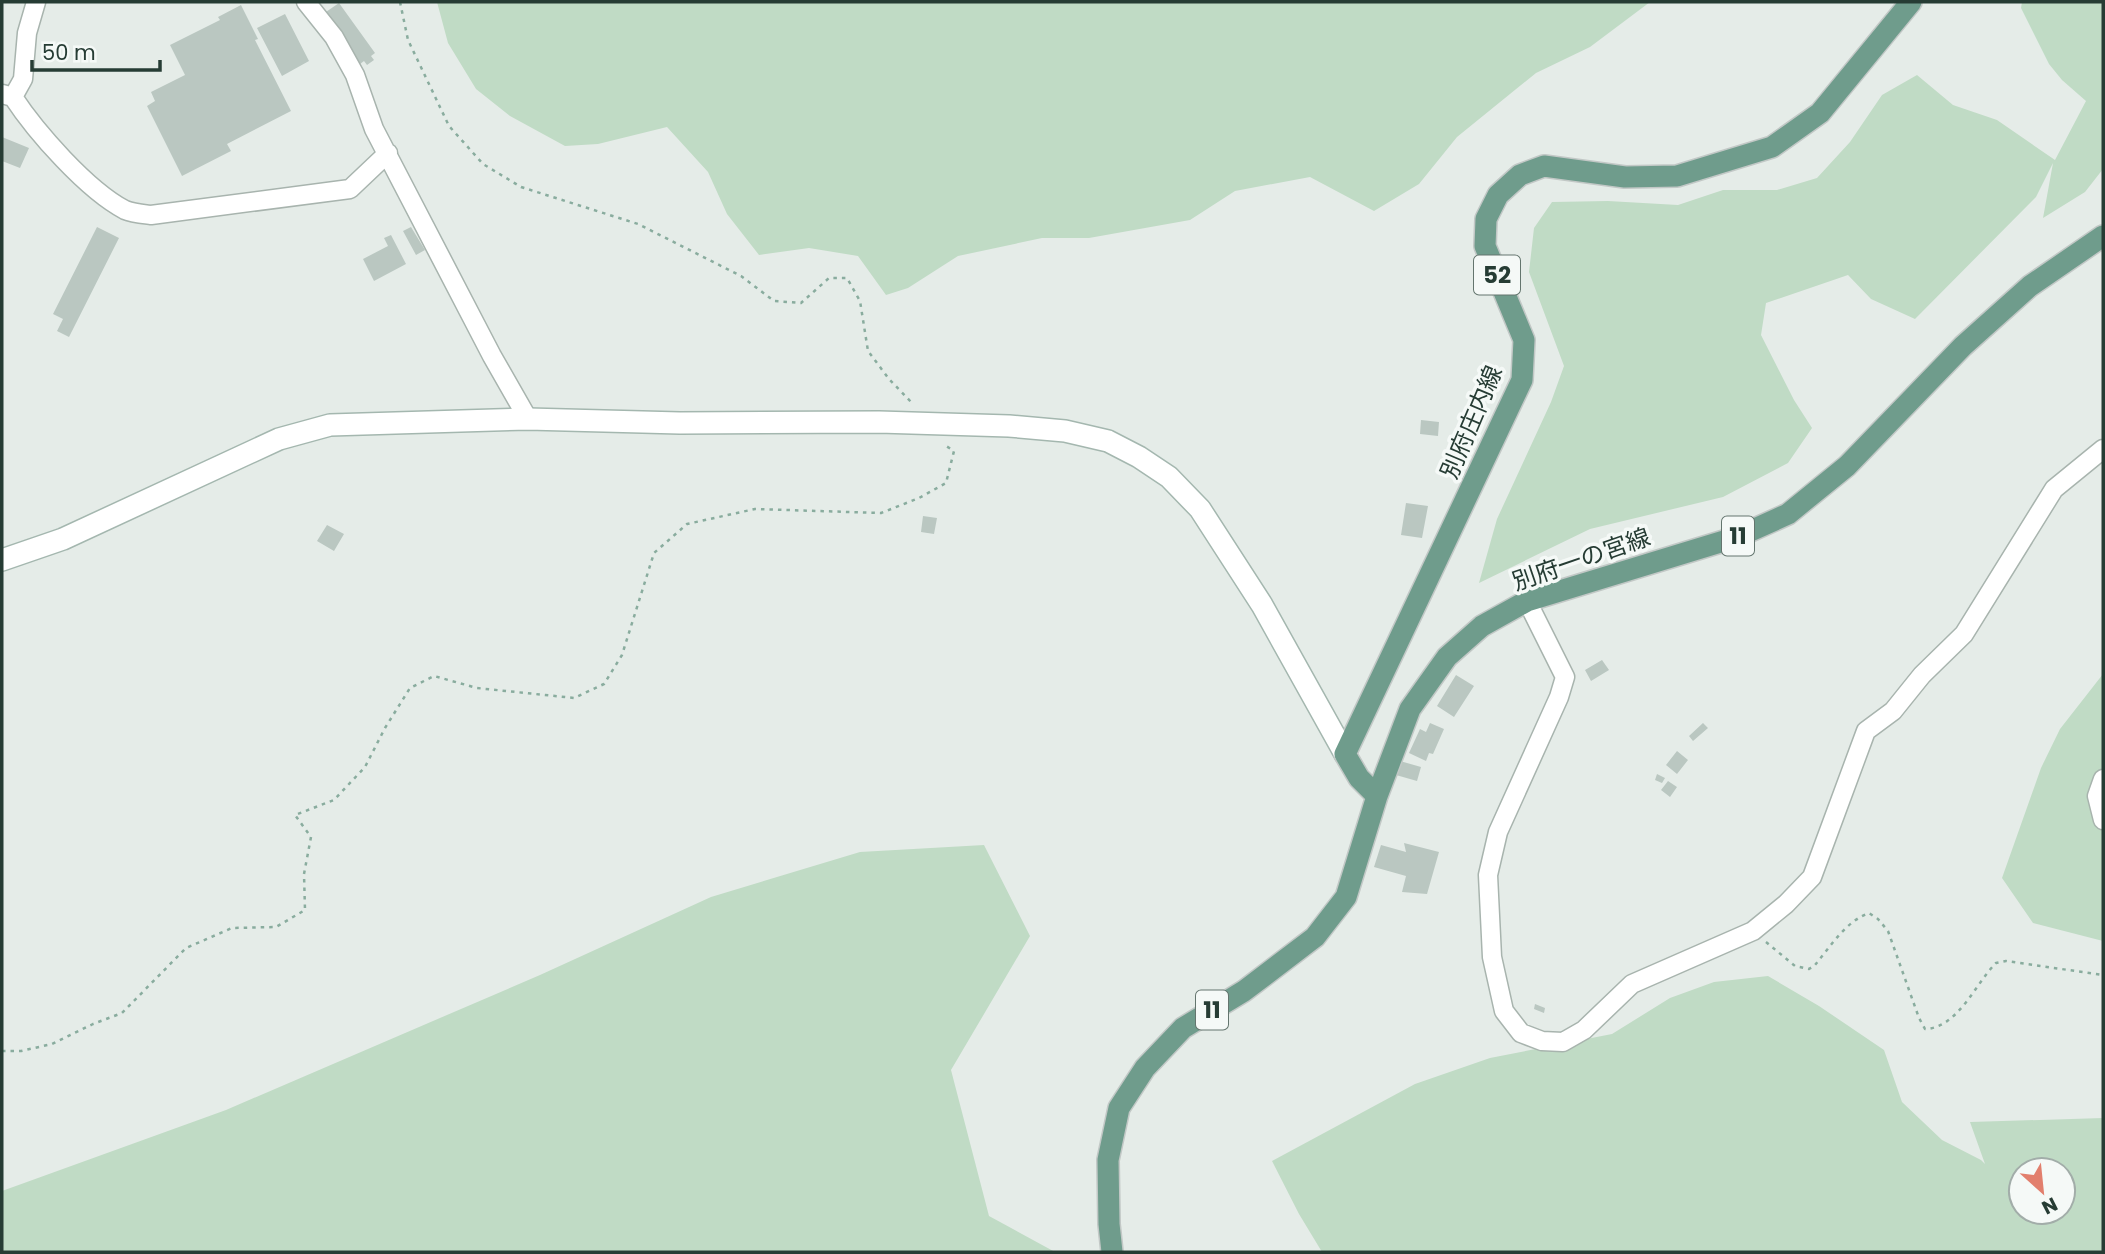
<svg xmlns="http://www.w3.org/2000/svg" width="2105" height="1254" viewBox="0 0 2105 1254" font-family="Poppins,'Noto Sans JP',sans-serif">
  <rect width="100%" height="100%" fill="#e5ece8"/>
  <!-- green -->
  <path fill="#c0dbc5" fill-rule="evenodd" d="M437,2H1650L1590,47L1536,73L1457,137L1419,184L1374,211L1310,177L1235,191L1190,220L1089,238H1042L958,256L908,288L886,295L858,256L809,248L759,255L727,214L708,172L667,127L598,144L565,146L510,116L476,89L448,43Z
    M2022,2H2103V169L2085,192L2043,218L2053,163L2036,197L1915,319L1871,299L1848,275L1766,303L1761,335L1794,400L1812,428L1788,463L1723,497L1590,529L1479,583L1497,519L1551,402L1564,366L1529,272L1534,228L1552,202L1608,201L1678,205L1723,190H1777L1817,178L1850,142L1882,95L1917,75L1953,105L1997,120L2055,160L2086,101L2062,80L2049,64L2021,8Z
    M2103,674V941L2033,923L2002,878L2041,768L2060,729Z
    M984,845L1030,936L951,1070L989,1216L1055,1252H2V1191L226,1110L540,975L711,897L860,852Z
    M1768,976L1819,1006L1884,1050L1902,1102L1942,1140L1981,1160L1985,1164L1970,1122L2103,1118V1252H1322L1299,1214L1272,1161L1415,1084L1490,1058L1612,1034L1670,998L1714,982ZM2021,1170H2063V1212H2021Z"/>
  <!-- building -->
  <path fill="#bac7c1" d="M339,3L375,53L371,56L374,60L367,65L364,61L360,64L323,14Z
    M241,5L258,39L255,40L291,111L227,144L231,151L182,176L147,106L155,101L151,92L185,75L170,45L220,20L218,17Z
    M285,14L309,61L282,76L257,28Z
    M2,137L29,148L20,168L2,161Z
    M97,227L119,238L69,337L57,331L63,319L53,314Z
    M411,227L425,250L416,255L403,231Z
    M391,235L406,264L374,281L363,259L388,246L384,238Z
    M1421,420L1439,422L1438,436L1420,434Z
    M1406,503L1428,506L1422,538L1401,535Z
    M923,516L937,518L934,534L921,532Z
    M327,525L344,534L334,551L317,541Z
    M1602,660L1609,670L1591,681L1585,670Z
    M1456,675L1474,686L1454,717L1437,706Z
    M1430,723L1444,729L1433,754L1429,753L1426,761L1409,753L1420,729L1426,732Z
    M1703,723L1708,728L1693,741L1689,736Z
    M1677,751L1688,760L1677,774L1666,765Z
    M1400,761L1421,767L1417,781L1396,775Z
    M1657,774L1665,778L1662,783L1655,780Z
    M1668,781L1677,787L1670,797L1661,790Z
    M1404,843L1439,852L1427,894L1402,892L1406,876L1374,867L1381,845L1406,852Z
    M1535,1004L1545,1008L1544,1013L1534,1009Z"/>
  <g fill="none" stroke-linecap="round" stroke-linejoin="round">
    <!-- street casing -->
    <g stroke="#a8b4ae" stroke-width="21">
      <path id="street" d="M306,2L334,37L355,75L374,129L492,356L528,419
        M2,94L13,97C36,132 87,190 125,210C132,213 143,214 151,215L350,189L388,153
        M13,97L23,79L27,33L36,2
        M1527,601L1565,677L1559,697L1498,832L1488,875L1492,957L1504,1011L1521,1033L1542,1041L1563,1042L1584,1030L1632,984L1753,931L1786,904L1812,877L1866,731L1893,711L1922,675L1964,634L2054,489L2103,449
        M2103,779L2097,796L2103,820"/>
    </g>
    <!-- secondary casing -->
    <g stroke="#a4b7af" stroke-width="24">
      <path id="secondary" d="M2,560L63,539L279,439L330,425L528,419L680,423L879,422L1009,426L1065,431L1108,441L1139,457L1169,477L1200,509L1262,605L1345,754"/>
    </g>
    <!-- primary casing -->
    <g stroke="#c2c8c6" stroke-width="24">
      <path id="primary" d="M1377,796L1359,778L1345,754L1522,380L1524,340L1485,246L1486,219L1498,195L1520,175L1544,166L1625,177L1677,176L1772,147L1820,113L1911,2
        M1112,1252L1109,1224L1108,1160L1119,1108L1145,1068L1183,1028L1244,991L1315,937L1346,897L1377,796L1410,709L1447,657L1482,626L1527,601L1737,537L1788,514L1847,466L1963,346L2030,286L2103,236"/>
    </g>
    <!-- path -->
    <path stroke="#89ac9e" stroke-width="2.5" stroke-dasharray="3.5 5" stroke-linecap="butt" d="M400,2L408,40L449,126L483,164L521,187L638,224L741,276L774,301L801,303L829,278H847L860,301L868,351L889,379L912,403
      M1766,942L1795,966L1809,969L1815,965C1830,947 1846,921 1869,913L1878,919L1888,931L1919,1018L1925,1029C1958,1028 1975,984 1996,963L2006,961L2103,975
      M2,1051H21L52,1044L93,1024L122,1013L186,948L232,928L276,927L305,910L304,874L311,837L295,815L334,800L365,767L385,728L410,688L434,676L477,688L574,698L604,684L622,655L654,553L687,524L755,509L881,513L919,498L946,483L954,451L943,444"/>
    <!-- street -->
    <use href="#street" stroke="#fff" stroke-width="18"/>
    <!-- secondary -->
    <use href="#secondary" stroke="#fff" stroke-width="21"/>
    <!-- primary -->
    <use href="#primary" stroke="#6f9c8c" stroke-width="21"/>
  </g>
  <g text-anchor="middle" dominant-baseline="central" stroke-width="7" stroke-linejoin="round" paint-order="stroke">
    <!-- shield labels -->
    <g fill="#f5f9f7" stroke="#64756e" stroke-width="2">
      <rect x="1474" y="255.5" width="46" height="39" rx="5"/>
      <rect x="1722" y="516.5" width="32" height="39" rx="5"/>
      <rect x="1196" y="990.5" width="32" height="39" rx="5"/>
    </g>
    <g font-size="23" font-weight="bold" fill="#263c34">
      <text x="1497" y="275">52</text>
      <text x="1738" y="536">11</text>
      <text x="1212" y="1010">11</text>
    </g>
    <!-- street labels -->
    <g font-size="24" fill="#263c34" stroke="#f5f9f7">
      <text transform="translate(1471 422) rotate(-67)">別府庄内線</text>
      <text transform="translate(1581 559) rotate(-19)">別府一の宮線</text>
    </g>
  </g>
  <!-- border -->
  <rect width="2105" height="1254" fill="none" stroke="#263c34" stroke-width="7"/>
  <!-- north arrow -->
  <g transform="translate(2042 1191) rotate(153)"><circle r="33" fill="#f5f9f7" stroke="#a2ada9" stroke-width="2"/>
  <path d="M0-5L12 26L0 18L-12 26Z" fill="#e27f6d"/>
  <text y="-10" font-size="19" font-weight="bold" text-anchor="middle" fill="#263c34">N</text>
  </g>
  <!-- scale -->
  <path d="M32 60v10h128v-10" fill="none" stroke="#263c34" stroke-width="3.5"/>
  <text x="42" y="60" font-size="21" fill="#263c34" stroke="#f5f9f7" stroke-width="5" paint-order="stroke">50 m</text>
</svg>
